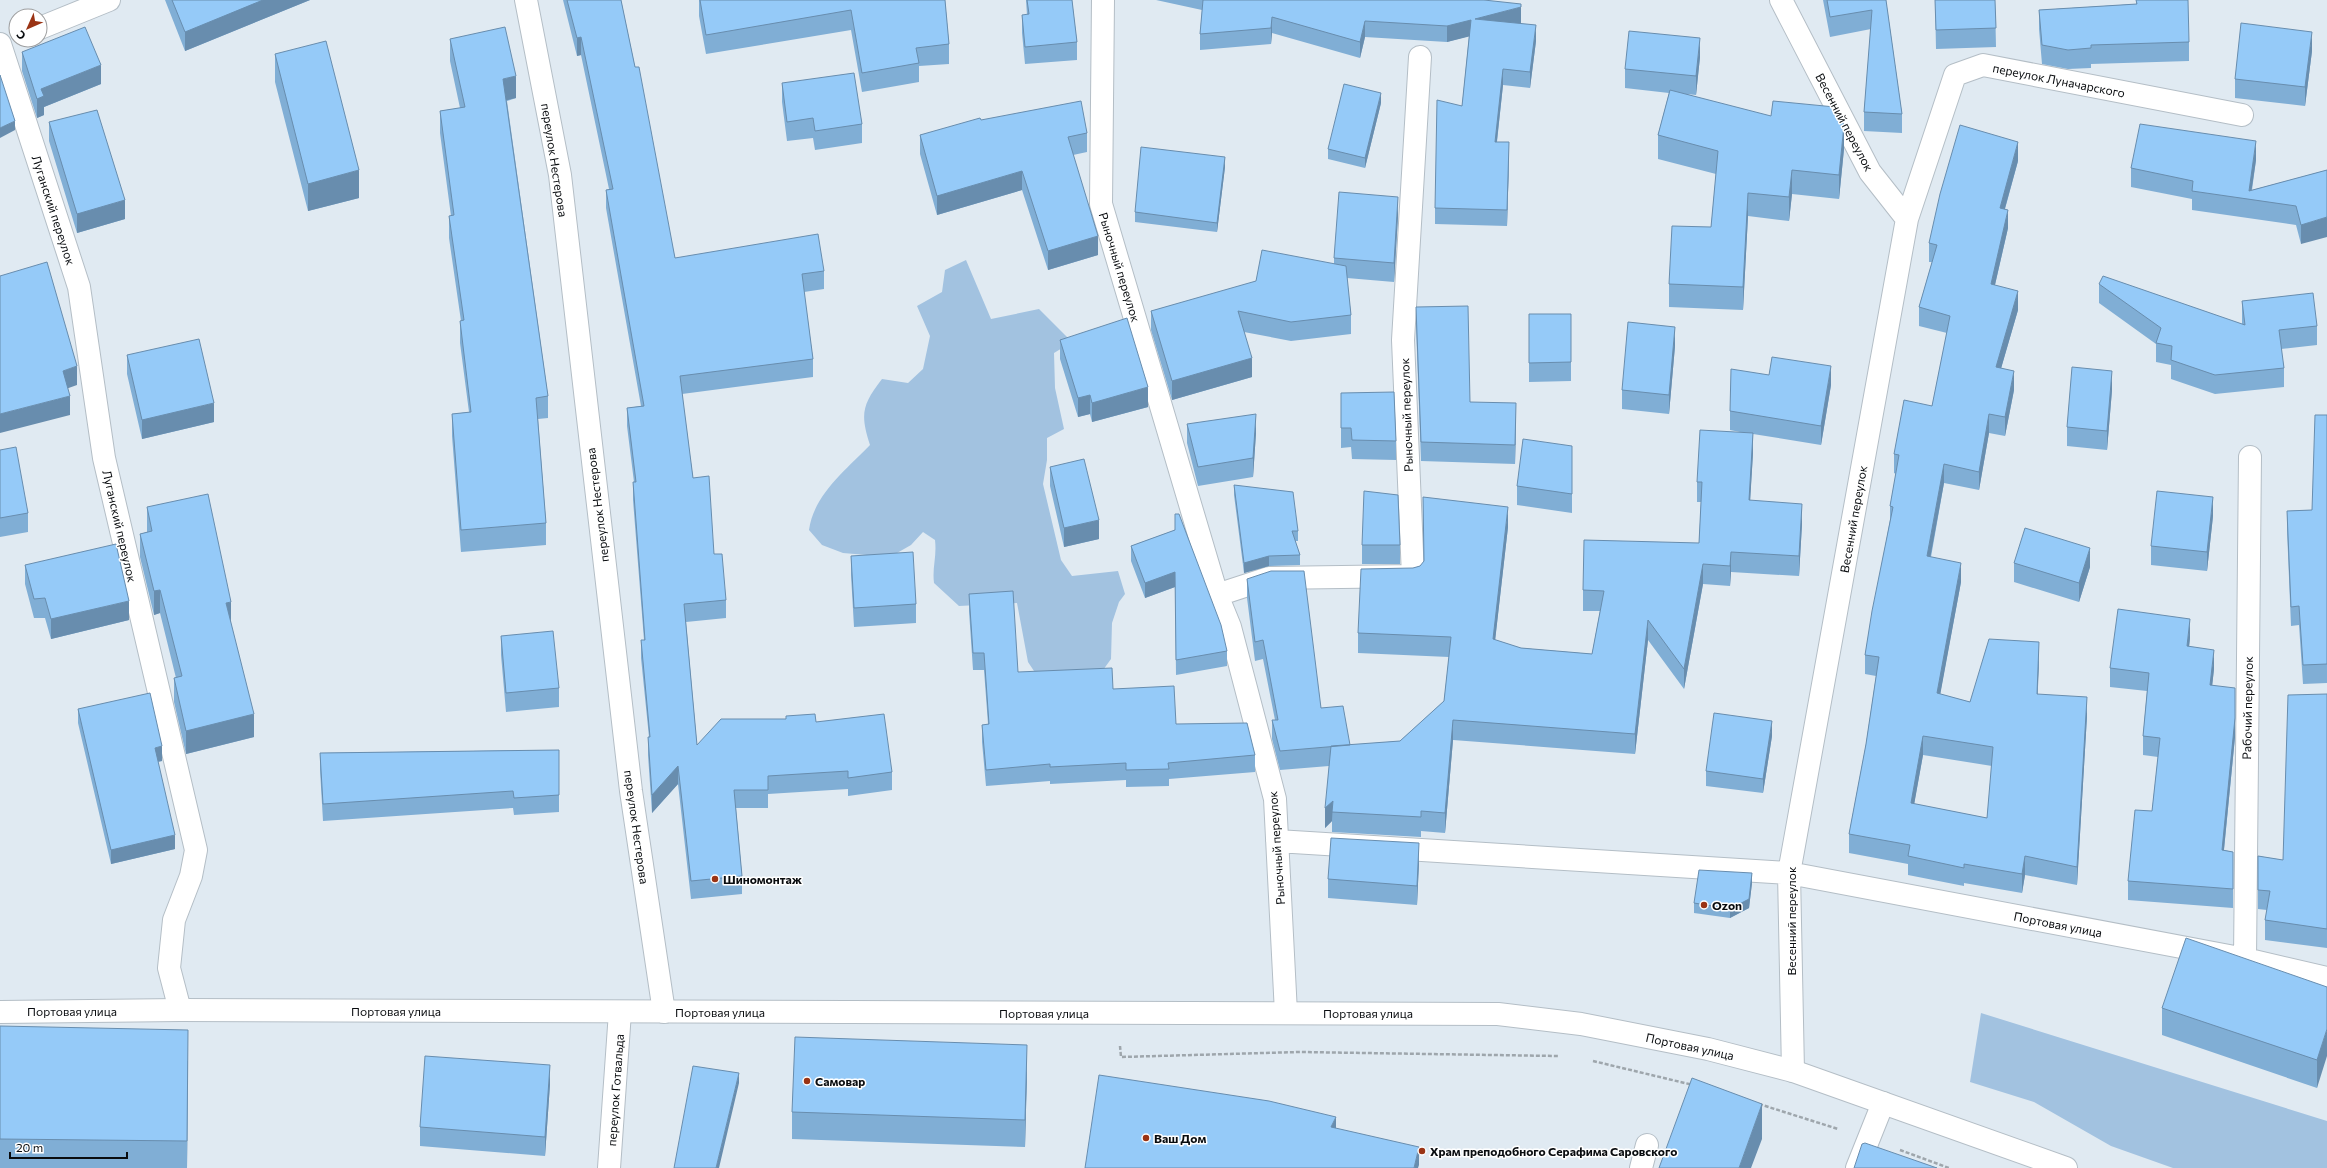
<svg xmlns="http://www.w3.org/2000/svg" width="2327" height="1168" viewBox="0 0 2327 1168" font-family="Commissioner,sans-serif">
  <rect width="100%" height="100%" fill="#e0eaf2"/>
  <!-- green -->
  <path fill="#a2c2e0" d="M966,260L991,319L1039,309L1072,342L1054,353L1055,388L1064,429L1047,438V460L1043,484L1061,560L1072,576L1118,571L1125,594L1119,602L1112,623L1111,659L1098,677L1036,674L1028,662L1017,603L959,606L934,583C932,567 937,557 935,540L923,532L911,545L890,557L843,553L822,545L809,530C814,494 846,470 870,445C860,414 862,405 882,379L908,383L923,369L930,336L917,306L942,292L945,270Z
    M1981,1013L2327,1121V1168H2173L2111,1146L2034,1102L1970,1082Z"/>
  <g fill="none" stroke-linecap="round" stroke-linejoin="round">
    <!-- minor casing -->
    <g stroke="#b4bec6" stroke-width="24">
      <path id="minor" d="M526,0L560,175L631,791L664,1012
        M1103,0L1101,204L1217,595L1230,627L1275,799L1286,1013
        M1781,0L1870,172L1907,219L1789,873L1793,1071
        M40,28L109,0
        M0,44L79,287L104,458L196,850L191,876L174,920L169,968L180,1010
        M1907,219L1955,75L1983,65L2242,115
        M1217,595L1269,578L1413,576L1403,340L1420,57
        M1277,841L1789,873L2245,959L2327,978
        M2245,959L2250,457
        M609,1168L620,1012
        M1641,1168L1647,1145
        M1857,1168L1883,1103"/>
    </g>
    <!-- major casing -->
    <g stroke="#b4bec6" stroke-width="24">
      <path id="major" d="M0,1012L180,1010L1498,1014L1581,1024L1708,1049L1793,1071L2066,1168"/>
    </g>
    <!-- path -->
    <path stroke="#9ea6ac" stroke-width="2.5" stroke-dasharray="4 2" stroke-linecap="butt" d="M1120,1046L1121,1057L1300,1052L1558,1056
      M1593,1061L1693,1085
      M1759,1104L1838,1129
      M1900,1150L1949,1168"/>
    <!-- minor -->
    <use href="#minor" stroke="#fff" stroke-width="22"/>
    <!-- major -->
    <use href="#major" stroke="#fff" stroke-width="22"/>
  </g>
  <!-- wall -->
  <path fill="#80aed5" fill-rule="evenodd" d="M165,0H310L185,51Z
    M563,0H621L675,258L824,271V289L804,292L813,359V377L682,394L693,478L714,554L726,600V618L686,622L697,745L816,722L892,772V790L848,796V789L768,794V808H736L742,876V894L691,899L678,784L652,813L648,755V737H649L641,658V640H644L633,500V482H634L627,426V408L641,406L606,208V190L609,189L581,55L577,56Z
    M699,0H945L949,44V64L919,66V82L862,92L851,30L706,54L699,16Z
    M1026,0H1072L1077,42V60L1025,64L1022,33V15H1027Z
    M1156,0H1484L1521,23L1536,41L1530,88L1503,85L1497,142L1509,159L1507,226L1435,224V208L1462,106L1469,36L1447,42L1365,37L1360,58L1272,33L1271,44L1200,50V34L1202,10Z
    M1823,0H1886L1902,114V133L1864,131V112L1871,29L1830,37Z
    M1935,0H1995L1996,47L1936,49Z
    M2136,0L2189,42V61L2091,64V68L2068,69L2042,64L2039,29V10L2136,4Z
    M450,39L516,98L507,101L548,396V418L538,419L546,523V545L461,552L452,436V414L469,412L460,343V321H461L449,238V216H451L440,133V111L460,108L450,61Z
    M2312,51L2305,106L2235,98V79Z
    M22,52L101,84L44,107V115L37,118L22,71Z
    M275,54L359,198L308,211L275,82Z
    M1700,57L1696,95L1687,94L1844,149L1839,199L1792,194L1789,221L1748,216L1743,310L1669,307V284L1711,227L1716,174L1658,159V135L1669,93L1625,88V69Z
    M782,83L862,124V143L815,150L813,138L787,141L782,102Z
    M1381,103L1365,168L1328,159V149Z
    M981,120L1087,133V152L1073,155L1098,255L1048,270L1022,190L937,215L920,154V135Z
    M49,122L125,219L77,233L49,141Z
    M2256,160L2252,190L2327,170L2301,244L2296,225L2192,210V199L2131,187V168Z
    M2018,161L2005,209L2008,228L1995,285L2018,310L2001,368L2014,390L2005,436L1989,433L1979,490L1944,483L1931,557L1961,582L1940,694L1970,702L2039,661L2037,694L2087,716L2077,885L2025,875L2022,893L1964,883V886L1908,875V864L1849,853V834L1866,744L1876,676L1865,674V655L1890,520V506L1896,474L1894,473V454L1932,406L1947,333L1919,326V307L1932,262H1929V243ZM1923,755L1992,766L1987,818L1914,804Z
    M1225,167L1217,232L1135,222V212Z
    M1398,216L1394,282L1347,278L1351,315V334L1291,341L1244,332L1252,377L1172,400L1151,330V311L1334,264V258Z
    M2099,284L2242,324V301L2317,326V345L2281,349L2284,368V387L2215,394L2171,379V365L2156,362V344L2099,303Z
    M1416,307L1470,402L1516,422L1515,464L1421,461L1416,326Z
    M1529,314H1571V381L1529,382Z
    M1060,340L1148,407L1092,422L1090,414L1078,417L1060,359Z
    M1675,346L1669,414L1622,409V390Z
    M127,355L214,422L142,439L127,374Z
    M1831,385L1821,445L1753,434V453L1750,500L1802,524L1799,576L1731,572L1730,586L1703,584L1684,689L1648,640L1635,754L1453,740L1445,833L1421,831V837L1332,832V821L1325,828L1329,766L1280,770L1272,739V720H1275L1263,659L1255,661L1247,598V579L1321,708L1350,745L1400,741L1444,701L1449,657L1358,653V633L1413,568L1420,566L1424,562L1423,497L1508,527L1495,640L1521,648L1592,654L1600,611H1583V590L1699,543L1701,502H1697V482L1745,433L1730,430V411Z
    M2112,390L2107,450L2067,446V427Z
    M1341,393L1396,441V460L1352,459L1351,447L1341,448Z
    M2327,415V683L2303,684L2299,625L2291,626L2287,530V511L2312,510Z
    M1187,424L1256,433L1253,477L1198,486L1187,443Z
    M1572,446V513L1517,505V486Z
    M0,450L28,513V532L0,537Z
    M1050,467L1099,539L1064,547L1050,486Z
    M1234,485L1298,531V541H1295L1300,555V565L1269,566L1244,573L1234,495Z
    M147,507L231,625L254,737L186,754L174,702V678H176L160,613L154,615L140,557V534L147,532Z
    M2213,516L2207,571L2151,565V546Z
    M1175,530L1227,651V666L1176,675L1175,587L1145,598L1131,561V546Z
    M1362,545H1400V564H1362Z
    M851,556L916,604V623L854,627L851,575Z
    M2014,563L2090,567L2079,602L2014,582Z
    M25,565L129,620L51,639L45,618H34L25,584Z
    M969,594L1018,672L1113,689L1176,724L1255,755V772L1169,779V786L1126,787V780L1050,784V781L986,786L982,742V725L988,724L984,670H973L969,611Z
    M501,636L559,688V707L506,712L501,655Z
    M2190,638L2189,646L2214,669L2212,686L2235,737L2224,850L2233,852V908L2128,900V881L2152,811L2158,757L2143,755V736L2147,691L2110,687V668Z
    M2327,694V948L2265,940V920L2267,910L2258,909V856L2283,860Z
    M78,709L162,761L158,762L175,849L111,864L78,723Z
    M1772,736L1763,793L1706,786V771Z
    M559,750V812L514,815L513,808L323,821L320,770V753Z
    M1419,862L1417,905L1328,898V879Z
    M1752,883L1749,908L1730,918L1694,913V903Z
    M2327,987L2317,1088L2162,1035V1008Z
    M0,1026L188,1061L187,1168H0Z
    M1027,1072L1025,1147L792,1139V1112Z
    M550,1084L545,1156L420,1146V1127Z"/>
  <!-- shaded-wall -->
  <path fill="#688dae" d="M263,0H310L185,51V32Z
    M1521,7V24L1475,19Z
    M1272,17V33L1271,44V28Z
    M1471,20V36L1447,42V26Z
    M1365,21V37L1360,58V42Z
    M1536,25V41L1530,88V72Z
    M2312,32V51L2305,106V87Z
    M581,37V55L577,56V38Z
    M1700,38V57L1696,95V76Z
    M101,65V84L44,107V115L37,118V99L41,89Z
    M1503,69V85L1495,158V142Z
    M516,76V98L503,101V79Z
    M1381,93V103L1365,168V158Z
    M15,121V130L0,138V128Z
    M1844,125V149L1839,199V175Z
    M2256,141V160L2250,200L2249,191Z
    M1509,142V159L1507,226V210Z
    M2018,142V161L2000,226V208Z
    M1225,157V167L1217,232V223Z
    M359,170V198L308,211V184Z
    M1792,170V194L1789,221V197Z
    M1022,171V190L937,215V196Z
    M1748,193V216L1743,310V287Z
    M1398,197V216L1394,282V263Z
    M125,200V219L77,233V214Z
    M2008,210V228L1991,302V284Z
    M2327,217V237L2301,244V225Z
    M1098,236V255L1048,270V251Z
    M2018,291V310L1996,386V367Z
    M1675,327V346L1669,414V395Z
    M1252,358V377L1172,400V381Z
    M77,366V385L63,390V371Z
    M1831,366V385L1821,445V426Z
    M2014,371V390L2005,436V417Z
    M2112,371V390L2107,450V431Z
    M1148,387V407L1092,422V403Z
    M1090,395V414L1078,417V398Z
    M70,396V415L0,433V414Z
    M214,403V422L142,439V420Z
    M1516,403V422L1515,464V445Z
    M1256,414V433L1253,477V458Z
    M1989,414V433L1979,490V472Z
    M1753,433V453L1749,520V500Z
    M1944,464V483L1927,575V556Z
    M2213,497V516L2207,571V552Z
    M1802,504V524L1799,576V556Z
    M1508,507V527L1493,659V639Z
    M1099,520V539L1064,547V528Z
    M2090,548V567L2079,602V583Z
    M1731,552V572L1730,586V566Z
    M1269,556V566L1244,573V563Z
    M1961,563V582L1937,712V693Z
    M1703,564V584L1684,689V669Z
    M1175,572V587L1145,598V583Z
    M160,590V613L154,615V591Z
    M129,601V620L51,639V619Z
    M231,602V626L226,603Z
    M2190,619V638L2187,665V646Z
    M1648,620V640L1635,754V734Z
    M2039,642V661L2037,713V694Z
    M2214,650V669L2210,705V685Z
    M2235,688V737L2222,869V850Z
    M2087,697V716L2077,885V867Z
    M254,714V737L186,754V731Z
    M1453,720V740L1445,833V813Z
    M1772,721V736L1763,793V779Z
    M1923,736V755L1911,822V803Z
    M162,746V761L155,762V748Z
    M678,766V784L652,813V795Z
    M1333,801L1332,821L1325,828V808Z
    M175,835V849L111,864V850Z
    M1419,843V862L1417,905V886Z
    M2025,856V875L2022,893V874Z
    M1752,873V883L1749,908L1730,918V909Z
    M2327,1029V1056L2317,1088V1060Z
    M188,1030V1061L187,1168V1141Z
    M1027,1045V1072L1025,1147V1120Z
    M550,1065V1084L545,1156V1137Z
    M739,1073V1083L719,1168H716Z
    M1762,1104V1139L1751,1168H1739Z
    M1336,1117V1134L1331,1127Z
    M1419,1147V1165L1418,1168H1414Z"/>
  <!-- building -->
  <path fill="#95caf8" stroke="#688dae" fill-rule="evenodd" d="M172,0H263L185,32Z
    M567,0H621L635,67H639L675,258L818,234L824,271L802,274L813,359L680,376L693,478L709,476L714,554H722L726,600L684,604L697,745L721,719H786V716L815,714L816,722L884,714L892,772L848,778V771L768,776V790H734L742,876L691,881L678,766L652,795L648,737H650L641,640H645L633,482H636L627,408L644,406L606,190L613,189L581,37L577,38Z
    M700,0H945L949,44L916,48L919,63L862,73L851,10L706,35Z
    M1027,0H1072L1077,42L1025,47L1022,15L1029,14Z
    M1203,0H1484L1521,4V7L1475,19L1536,25L1530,72L1503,69L1495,142H1509L1507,210L1435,208L1437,100L1462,106L1471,20L1447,26L1365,21L1360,42L1272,17L1271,28L1200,34Z
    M1827,0H1886L1902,114L1864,112L1872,10L1830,17Z
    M1935,0H1995L1996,28L1936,30Z
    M2136,0H2188L2189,42L2091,45V48L2068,50L2042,45L2039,10L2137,4Z
    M2241,23L2312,32L2305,87L2235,79Z
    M85,27L101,65L41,89L44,96L37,99L22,52Z
    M505,27L516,76L503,79L548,396L536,398L546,523L461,530L452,414L471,412L460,321L464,320L449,216L454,215L440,111L465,107L450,39Z
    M1629,31L1700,38L1696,76L1625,69Z
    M326,41L359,170L308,184L275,54Z
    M854,73L862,124L815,131L813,118L787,122L782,83Z
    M0,75L15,121L0,128Z
    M1344,84L1381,93L1365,158L1328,149Z
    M1670,90L1771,116L1773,101L1835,107L1844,125L1839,175L1792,170L1789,197L1748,193L1743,287L1669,284L1672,226L1711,227L1718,151L1658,135Z
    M1081,101L1087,133L1068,137L1098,236L1048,251L1022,171L937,196L920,135L980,118L981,120Z
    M97,110L125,200L77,214L49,122Z
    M2140,124L2256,141L2249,191L2327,170V217L2301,225L2296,206L2192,191L2193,181L2131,168Z
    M1960,125L2018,142L2000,208L2008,210L1991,284L2018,291L1996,367L2014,371L2005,417L1989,414L1979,472L1944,464L1927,556L1961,563L1937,693L1970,702L1989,639L2039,642L2037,694L2087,697L2077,867L2025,856L2022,874L1964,864V868L1908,856L1910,845L1849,834L1866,744L1879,657L1865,655L1872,611L1893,507L1890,506L1899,455L1894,454L1904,400L1932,406L1950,316L1919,307L1937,245L1929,243L1940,194ZM1923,736L1993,747L1987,818L1911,803Z
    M1141,147L1225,157L1217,223L1135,212Z
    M1339,192L1398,197L1394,263L1334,258Z
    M1262,250L1346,266L1351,315L1291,322L1238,311L1252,358L1172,381L1151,311L1256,281Z
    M47,262L77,366L63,371L70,396L0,414V276Z
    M2103,276L2245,325L2242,301L2313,293L2317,326L2279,330L2284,368L2215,375L2171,360L2172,346L2156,343L2161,328L2099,284Z
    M1468,306L1470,402L1516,403L1515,445L1421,442L1416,307Z
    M1529,314H1571V362L1529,363Z
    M1127,318L1148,387L1092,403L1090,395L1078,398L1060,340Z
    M1628,322L1675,327L1669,395L1622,390Z
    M199,339L214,403L142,420L127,355Z
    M1772,357L1831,366L1821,426L1730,411L1731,369L1769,375Z
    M2072,367L2112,371L2107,431L2067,427Z
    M1394,392L1396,441L1352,440L1351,428H1341V393Z
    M1256,414L1253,458L1198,467L1187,424Z
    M2315,415H2327V664L2303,665L2299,606L2291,607L2287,511L2312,510Z
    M1700,430L1753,433L1749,500L1802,504L1799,556L1731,552L1730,566L1703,564L1684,669L1648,620L1635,734L1453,720L1445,813L1421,811V817L1332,812L1333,801L1325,808L1331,746L1400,741L1444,701L1451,637L1358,633L1361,569L1413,568L1420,566L1424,561L1423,497L1508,507L1493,639L1521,648L1592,654L1604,591L1583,590L1584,540L1699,543L1702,482H1697Z
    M1523,439L1572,446V494L1517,486Z
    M16,447L28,513L0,518V450Z
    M1084,459L1099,520L1064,528L1050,467Z
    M1234,485L1293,492L1298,531H1292L1300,555L1269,556L1244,563Z
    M1364,491L1398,495L1400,545H1362Z
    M2157,491L2213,497L2207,552L2151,546Z
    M208,494L231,602L226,603L254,714L186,731L174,678L182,676L160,590L154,591L140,534L152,531L147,507Z
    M1175,514H1179L1221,625L1227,651L1176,660L1175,572L1145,583L1131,546L1175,530Z
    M2025,528L2090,548L2079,583L2014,563Z
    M116,544L129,601L51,619L45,598L34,599L25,565Z
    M913,552L916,604L854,608L851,556Z
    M1271,571H1304L1321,708L1343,706L1350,745L1280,751L1272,720H1278L1263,640L1255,642L1247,579Z
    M1013,591L1018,672L1112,668L1113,689L1174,686L1176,724L1247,723L1255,755L1168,763L1169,769L1126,770V763L1050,767V764L986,770L982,725L989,724L984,653H973L969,594Z
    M2118,609L2190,619L2187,646L2214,650L2210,685L2235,688V718L2222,850L2233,852V889L2128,881L2135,810L2152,811L2160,738L2143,736L2149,673L2110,668Z
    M553,631L559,688L506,693L501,636Z
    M150,693L162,746L155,748L175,835L111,850L78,709Z
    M2327,694V929L2265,920L2270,891L2258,890V856L2283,860L2288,695Z
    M1714,713L1772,721L1763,779L1706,771Z
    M559,750V795L514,798L513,791L323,804L320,753Z
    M1331,838L1419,843L1417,886L1328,879Z
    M1699,870L1752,873L1749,899L1730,909L1694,903Z
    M2186,938L2327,987V1029L2317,1060L2162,1008Z
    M0,1026L188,1030L187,1141L0,1139Z
    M795,1037L1027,1045L1025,1120L792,1112Z
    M425,1056L550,1065L545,1137L420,1127Z
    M693,1066L739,1073L716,1168H674Z
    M1099,1075L1269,1101L1336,1117L1331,1127L1419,1147L1414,1168H1085Z
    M1692,1078L1762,1104L1739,1168H1659Z
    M1865,1143L1937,1168H1854L1862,1144Z"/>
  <!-- markers -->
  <g fill="#9a3314" stroke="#fff" stroke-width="1.5">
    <circle cx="715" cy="879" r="4"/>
    <circle cx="1704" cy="905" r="4"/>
    <circle cx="807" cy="1081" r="4"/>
    <circle cx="1146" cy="1138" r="4"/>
    <circle cx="1422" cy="1151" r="4"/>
  </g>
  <g text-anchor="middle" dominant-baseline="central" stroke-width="3" stroke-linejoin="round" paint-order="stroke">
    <!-- street labels -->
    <g font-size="12" fill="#090c0f" stroke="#fff">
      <text transform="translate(2059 80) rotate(11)">переулок Луначарского</text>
      <text transform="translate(1845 122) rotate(62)">Весенний переулок</text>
      <text transform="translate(555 160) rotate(81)">переулок Нестерова</text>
      <text transform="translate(54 210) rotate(72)">Луганский переулок</text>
      <text transform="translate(1120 267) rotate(73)">Рыночный переулок</text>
      <text transform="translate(1406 415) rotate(-92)">Рыночный переулок</text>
      <text transform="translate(597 505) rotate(-97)">переулок Нестерова</text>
      <text transform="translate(1853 519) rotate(-80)">Весенний переулок</text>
      <text transform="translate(120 526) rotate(77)">Луганский переулок</text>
      <text transform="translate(2247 708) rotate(-89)">Рабочий переулок</text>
      <text transform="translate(637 827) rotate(82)">переулок Нестерова</text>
      <text transform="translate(1276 848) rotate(-94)">Рыночный переулок</text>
      <text transform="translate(1791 921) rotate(-90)">Весенний переулок</text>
      <text transform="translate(2058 924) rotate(11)">Портовая улица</text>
      <text x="72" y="1011">Портовая улица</text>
      <text x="396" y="1011">Портовая улица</text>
      <text x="720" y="1012">Портовая улица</text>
      <text x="1044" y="1013">Портовая улица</text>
      <text x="1368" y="1013">Портовая улица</text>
      <text transform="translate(1690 1046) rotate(12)">Портовая улица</text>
      <text transform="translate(615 1090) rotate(-86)">переулок Готвальда</text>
    </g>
    <!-- poi labels -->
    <g font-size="12" font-weight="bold" fill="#090c0f" stroke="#fff" text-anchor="start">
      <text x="723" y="879">Шиномонтаж</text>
      <text x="1712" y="905">Ozon</text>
      <text x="815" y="1081">Самовар</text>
      <text x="1154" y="1138">Ваш Дом</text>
      <text x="1430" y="1151">Храм преподобного Серафима Саровского</text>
    </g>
  </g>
  <!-- north arrow -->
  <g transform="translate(28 28) rotate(225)"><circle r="19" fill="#ffffff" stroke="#9d9e9f"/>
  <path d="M0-3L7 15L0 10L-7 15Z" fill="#9a3314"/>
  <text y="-6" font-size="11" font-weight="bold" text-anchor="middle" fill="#090c0f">С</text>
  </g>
  <!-- scale -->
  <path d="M10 1152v6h117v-6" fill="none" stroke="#090c0f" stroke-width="2"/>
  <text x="16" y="1152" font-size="12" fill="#090c0f" stroke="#ffffff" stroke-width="3" paint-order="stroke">20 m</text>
</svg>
